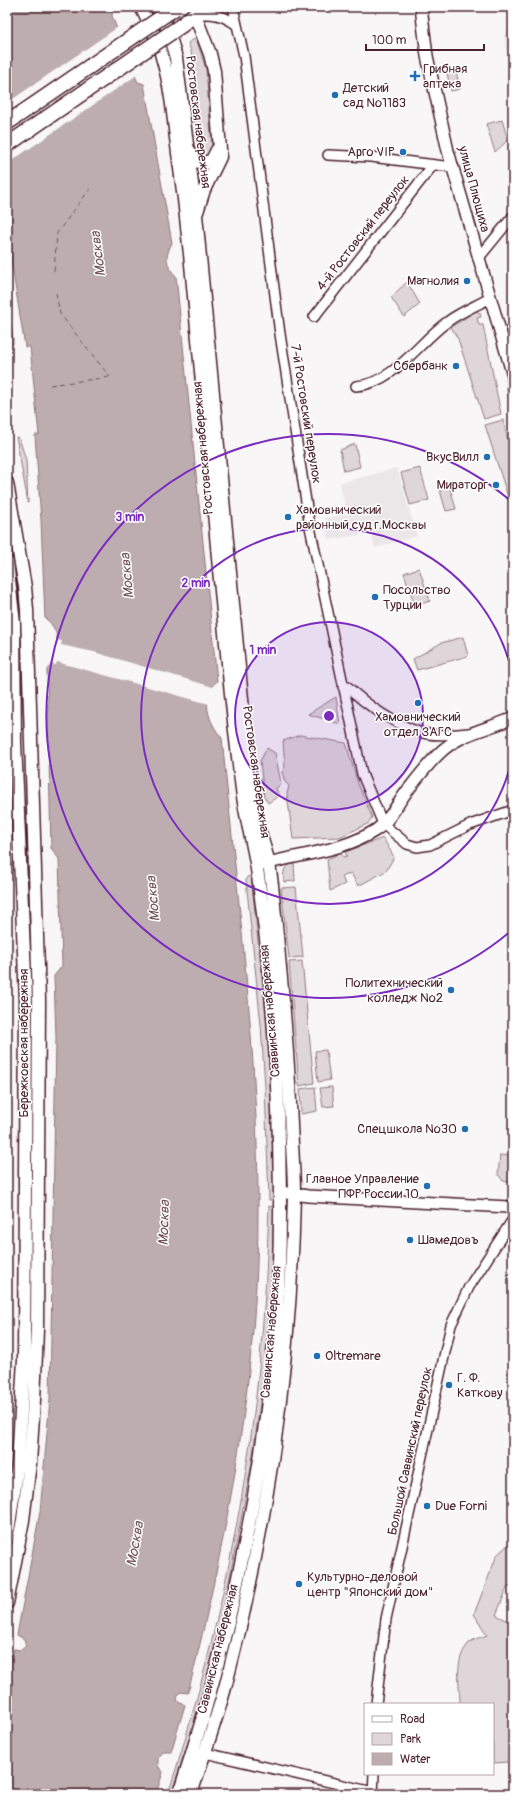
<svg xmlns="http://www.w3.org/2000/svg" width="520" height="1801" viewBox="0 0 520 1801" font-family="Pangolin,sans-serif">
  <rect width="100%" height="100%" fill="#f8f6f7"/>
  <filter id="ink" filterUnits="userSpaceOnUse"><feTurbulence type="fractalNoise" baseFrequency=".025" numOctaves="2"/><feDisplacementMap in="SourceGraphic" scale="8" xChannelSelector="R" yChannelSelector="G"/><feConvolveMatrix kernelMatrix="1 2 1 2 8 2 1 2 1" color-interpolation-filters="sRGB"/></filter>
  <g filter="url(#ink)">
    <!-- built -->
    <path fill="#ebe6e8" d="M513,26V60L507,55L504,35Z
      M397,468L417,536L375,548L371,533L329,540L325,518L347,514L340,483Z"/>
    <!-- green -->
    <path fill="#ded6d9" stroke="#947a82" d="M196,38L206,69L212,149L210,155L206,158L199,157C196,138 194,118 194,98C193,79 196,61 188,43Z
      M456,71L460,89L451,91L447,73Z
      M502,120L508,140L495,152L486,124Z
      M407,282L420,304L404,317L391,297Z
      M7,295L13,339V344L7,348Z
      M476,311L480,313L481,317L477,318L479,325H483L501,414L484,419L458,339L451,327Z
      M503,420L513,461V513L485,425Z
      M16,437L19,438L26,460L28,503Z
      M355,444L360,467L344,471L340,450Z
      M420,468L429,500L410,505L401,473Z
      M449,484L456,509L446,511L439,487Z
      M419,568L430,601L415,606L404,573Z
      M463,637L468,656L417,670L413,659L441,643Z
      M336,697L340,724L308,714Z
      M300,735L346,743L358,784L372,817L369,823L340,837L293,839L287,794L289,786L285,782L282,772L285,767L283,741Z
      M267,748L275,753L281,783L276,789L278,793L280,795L268,803L264,797L260,761Z
      M383,838L394,857L386,871L358,886L351,873L342,877L345,884L330,891L327,859L341,853L343,857L347,856L345,852Z
      M294,864L295,881L284,882C283,873 283,865 294,864Z
      M251,876L267,1025L271,1084L274,1200H269L265,1087L261,1025L246,880L247,877Z
      M296,887L303,957L289,958L281,888Z
      M302,961L314,1083L299,1086L289,962Z
      M326,1050L330,1080L318,1082L315,1051Z
      M315,1087L317,1111L301,1114L300,1089Z
      M332,1087L334,1106L323,1107L320,1088Z
      M500,1155L513,1156V1183L503,1181L498,1174Z
      M269,1206L274,1207L271,1293L266,1359L252,1462L223,1612L202,1700L171,1794H168C212,1659 243,1519 258,1378C264,1321 267,1264 269,1206Z
      M513,1540V1586H508L496,1615L513,1623V1756L508,1762L493,1763V1704H460C460,1684 453,1659 470,1642C474,1639 482,1637 487,1635L474,1614L497,1555Z"/>
    <!-- water -->
    <path fill="#bdadb0" stroke="#8f747b" d="M7,7H113L112,16L136,78L138,82L144,84L172,243C165,256 165,265 176,276L217,681C200,698 208,722 222,738C237,893 258,1049 258,1205C259,1370 228,1534 188,1693L180,1692L177,1697L178,1702L185,1705L171,1752H163L158,1758V1766L163,1772L156,1794H7V1670L14,1649L21,1650L26,1646L24,1639L17,1635L40,1512L50,1399L56,1037L54,976L62,966L59,859L51,848L47,670C61,655 62,631 45,618L41,520L35,435H39L30,347H25L7,235Z"/>
    <!-- pier -->
    <path fill="#f8f6f7" d="M118,27L137,75L7,164V103Z
      M56,640L62,641L61,645L94,652L213,687L214,684L216,685L210,695L209,708V704L57,662L56,665L51,664L54,659Z"/>
    <g fill="none" stroke-linecap="round" stroke-linejoin="round">
      <!-- ferry -->
      <path stroke="#72515a" stroke-width="1" stroke-dasharray="5 4" stroke-linecap="butt" d="M54,271L57,233L90,189
        M56,293L60,314L110,377
        M50,385L110,377"/>
      <!-- minor casing -->
      <g stroke="#4a1f2b" stroke-width="12">
        <path id="minor" d="M233,7L244,56L280,334L310,527L362,774L383,824L407,844L417,847L430,845L470,825L513,810
          M195,15C212,12 223,15 237,25
          M328,155L371,157L452,167
          M478,259L513,216
          M314,317L433,165
          M512,372L513,392
          M356,386C393,384 419,342 447,322C460,312 476,306 490,298
          M343,687H348C366,705 395,724 419,732C434,737 454,734 469,733
          M376,1704L386,1619L451,1325L469,1287L513,1219
          M205,1753L373,1792
          M373,1794L374,1774"/>
      </g>
      <!-- tertiary casing -->
      <g stroke="#4a1f2b" stroke-width="14">
        <path id="tertiary" d="M421,7L427,56L448,151L513,376
          M261,865C299,854 342,852 376,830C390,821 398,802 408,790C418,777 432,759 444,749C465,732 489,729 513,718
          M280,1192L308,1196L508,1207L513,1210"/>
      </g>
      <!-- secondary casing -->
      <g stroke="#4a1f2b" stroke-width="15">
        <path id="secondary" d="M141,7C149,23 158,39 162,57C170,83 173,111 176,138C182,180 187,222 191,264C198,339 205,415 212,490C221,590 229,690 242,789C245,816 253,842 257,869C273,975 279,1089 280,1196C282,1394 241,1606 179,1794
          M157,7L168,30L176,58L196,215L248,762L257,822L269,863L272,885C280,965 288,1045 291,1125C292,1148 294,1171 294,1195C291,1360 268,1524 226,1684C216,1721 203,1757 191,1794
          M195,15L210,54L214,71L220,150V157L204,190L197,212
          M189,150L195,161L205,163L212,160L217,150
          M7,483L25,587L27,610L39,1001L37,1330L34,1400L30,1463L23,1520L7,1603
          M7,562L14,624L15,742L26,1000L24,1360L18,1463L7,1538"/>
      </g>
      <!-- primary casing -->
      <g stroke="#4a1f2b" stroke-width="17">
        <path id="primary" d="M182,25L203,7"/>
      </g>
      <!-- minor -->
      <use href="#minor" stroke="#fff" stroke-width="9"/>
      <!-- tertiary -->
      <use href="#tertiary" stroke="#fff" stroke-width="11"/>
      <!-- secondary -->
      <use href="#secondary" stroke="#fff" stroke-width="12"/>
      <!-- primary -->
      <use href="#primary" stroke="#fff" stroke-width="14"/>
      <!-- primary-bridge casing -->
      <g stroke="#4a1f2b" stroke-width="17" stroke-linecap="butt">
        <path id="primary-bridge" d="M7,123L175,8
          M7,145L182,25"/>
      </g>
      <!-- primary-bridge -->
      <use href="#primary-bridge" stroke="#fff" stroke-width="14"/>
    </g>
  </g>
  <!-- distance rings -->
  <circle cx="329" cy="716" r="94" fill="#7b2cbf" fill-opacity=".12"/>
  <g fill="none" stroke="#7b2cbf" stroke-width="2">
    <circle cx="329" cy="716" r="94"/>
    <path d="M513 755A188 188 0 1 1 513 677"/>
    <path d="M512 930A282 282 0 1 1 512 502"/>
  </g>
  <!-- markers -->
  <g fill="#1f6fb2" stroke="#fff" stroke-width="1.5">
    <path d="M413 70h4v4h4v4h-4v4h-4v-4h-4v-4h4z"/>
    <circle cx="335" cy="95" r="4"/>
    <circle cx="403" cy="152" r="4"/>
    <circle cx="467" cy="281" r="4"/>
    <circle cx="456" cy="366" r="4"/>
    <circle cx="487" cy="457" r="4"/>
    <circle cx="496" cy="485" r="4"/>
    <circle cx="288" cy="517" r="4"/>
    <circle cx="375" cy="597" r="4"/>
    <circle cx="418" cy="703" r="4"/>
    <circle cx="451" cy="990" r="4"/>
    <circle cx="465" cy="1129" r="4"/>
    <circle cx="427" cy="1186" r="4"/>
    <circle cx="410" cy="1240" r="4"/>
    <circle cx="317" cy="1356" r="4"/>
    <circle cx="449" cy="1385" r="4"/>
    <circle cx="427" cy="1506" r="4"/>
    <circle cx="299" cy="1584" r="4"/>
  </g>
  <g text-anchor="middle" dominant-baseline="central" stroke-width="3" stroke-linejoin="round" paint-order="stroke">
    <!-- poi labels -->
    <g font-size="13" fill="#4a1f2b" stroke="#fff" text-anchor="start">
      <text x="423" y="69">Грибная<tspan x="423" dy="15">аптека</tspan></text>
      <text x="343" y="88">Детский<tspan x="343" dy="15">сад №1183</tspan></text>
      <text x="395" y="152" text-anchor="end">Арго VIP</text>
      <text x="459" y="281" text-anchor="end">Магнолия</text>
      <text x="448" y="366" text-anchor="end">Сбербанк</text>
      <text x="479" y="457" text-anchor="end">ВкусВилл</text>
      <text x="488" y="485" text-anchor="end">Мираторг</text>
      <text x="296" y="510">Хамовнический<tspan x="296" dy="15">районный суд г.Москвы</tspan></text>
      <text x="383" y="590">Посольство<tspan x="383" dy="15">Турции</tspan></text>
      <text x="418" y="717" text-anchor="middle">Хамовнический<tspan x="418" dy="15">отдел ЗАГС</tspan></text>
      <text x="443" y="983" text-anchor="end">Политехнический<tspan x="443" dy="15">колледж №2</tspan></text>
      <text x="457" y="1129" text-anchor="end">Спецшкола №30</text>
      <text x="419" y="1179" text-anchor="end">Главное Управление<tspan x="419" dy="15">ПФР России 10</tspan></text>
      <text x="418" y="1240">Шамедовъ</text>
      <text x="325" y="1356">Oltremare</text>
      <text x="457" y="1378">Г. Ф.<tspan x="457" dy="15">Каткову</tspan></text>
      <text x="435" y="1506">Due Forni</text>
      <text x="307" y="1577">Культурно-деловой<tspan x="307" dy="15">центр "Японский дом"</tspan></text>
    </g>
    <!-- street labels -->
    <g font-size="13" fill="#4a1f2b" stroke="#fff">
      <text transform="translate(198 122) rotate(83)">Ростовская набережная</text>
      <text transform="translate(474 189) rotate(75)">улица Плющиха</text>
      <text transform="translate(363 233) rotate(-52)">4-й Ростовский переулок</text>
      <text transform="translate(306 414) rotate(81)">7-й Ростовский переулок</text>
      <text transform="translate(203 448) rotate(-95)">Ростовская набережная</text>
      <text transform="translate(256 772) rotate(82)">Ростовская набережная</text>
      <text transform="translate(270 1011) rotate(-95)">Саввинская набережная</text>
      <text transform="translate(24 1043) rotate(-90)">Бережковская набережная</text>
      <text transform="translate(271 1332) rotate(-85)">Саввинская набережная</text>
      <text transform="translate(410 1451) rotate(-78)">Большой Саввинский переулок</text>
      <text transform="translate(218 1649) rotate(-76)">Саввинская набережная</text>
    </g>
    <!-- water labels -->
    <g font-size="14" font-style="italic" fill="#72515a" stroke="#fff">
      <text transform="translate(98 254) rotate(-97)">Москва</text>
      <text transform="translate(127 576) rotate(-95)">Москва</text>
      <text transform="translate(153 899) rotate(-95)">Москва</text>
      <text transform="translate(164 1223) rotate(-88)">Москва</text>
      <text transform="translate(135 1544) rotate(-80)">Москва</text>
    </g>
  </g>
  <circle cx="329" cy="716" r="6" fill="#7b2cbf" stroke="#fff" stroke-width="2"/>
  <g font-size="12" text-anchor="middle" font-weight="bold" fill="#7b2cbf" stroke="#fff" stroke-width="3" stroke-linejoin="round" paint-order="stroke">
    <text x="130" y="521">3 min</text>
    <text x="196" y="587">2 min</text>
    <text x="263" y="654">1 min</text>
  </g>
  <!-- margin -->
  <rect width="520" height="1801" fill="none" stroke="#fff" stroke-width="24"/>
  <rect x="12" y="12" width="496" height="1777" fill="none" stroke="#4a1f2b" stroke-width="1.5" filter="url(#ink)"/>
  <!-- legend -->
  <rect x="364" y="1703" width="130" height="72" fill="#ffffff" stroke="#b7a5aa"/>
  <rect x="372" y="1716" width="20" height="6" fill="#ffffff" stroke="#b7a5aa"/>
  <text x="400" y="1723" font-size="12" fill="#4a1f2b">Road</text>
  <rect x="372" y="1733" width="20" height="12" fill="#ded6d9" stroke="#b7a5aa"/>
  <text x="400" y="1743" font-size="12" fill="#4a1f2b">Park</text>
  <rect x="372" y="1753" width="20" height="12" fill="#bdadb0" stroke="#b7a5aa"/>
  <text x="400" y="1763" font-size="12" fill="#4a1f2b">Water</text>
  <!-- scale -->
  <path d="M366 44v6h118v-6" fill="none" stroke="#4a1f2b" stroke-width="2"/>
  <text x="372" y="44" font-size="12" fill="#4a1f2b" stroke="#ffffff" stroke-width="3" paint-order="stroke">100 m</text>
</svg>
